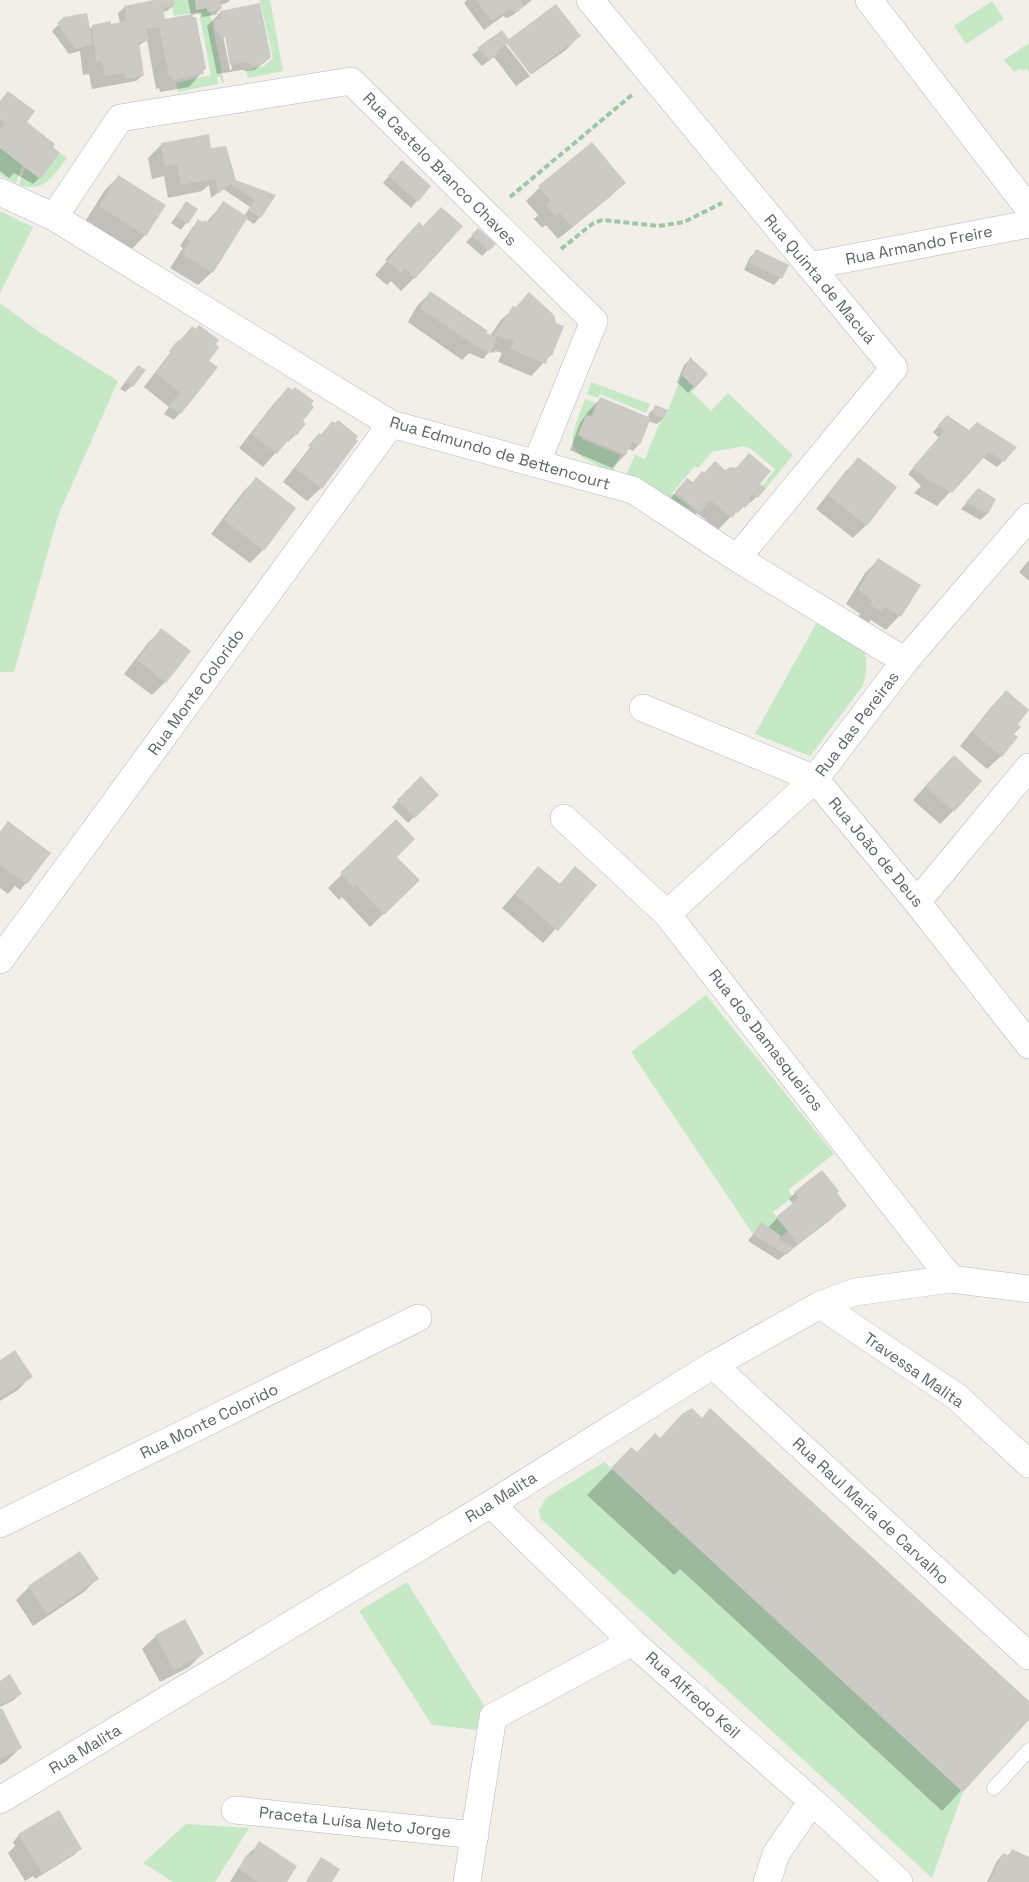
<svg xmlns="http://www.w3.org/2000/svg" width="1029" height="1882" viewBox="0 0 1029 1882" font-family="'Space Grotesk',sans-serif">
  <rect width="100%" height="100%" fill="#f1efe8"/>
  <!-- green -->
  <path fill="#c5e8c5" d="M174,0H195L196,9L207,8L208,12H210L224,83H222L220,76L217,77L218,84L178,92L176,83L211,75L199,12L174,16L172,6L175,5Z
    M260,0H270L283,71L248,78L246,70L264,66L273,58Z
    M992,1L1004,19L966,44L954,26Z
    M1029,43V72L1026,68L1022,71L1020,68L1014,72L1004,60Z
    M0,148L23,165L16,183L0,175Z
    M60,153L67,158C53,176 44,193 19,185L25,167L40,179Z
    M0,211L33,227L0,293Z
    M0,303L38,331L118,381L58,516L14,672H0Z
    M682,375L695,388L692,392L711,411L728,393L793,455L758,498L755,496L775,469L751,449L744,446L712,452L698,468L695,466L672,493L696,512L669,497L625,477L635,455L645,459L662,417L665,418Z
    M591,382L650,404L646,413L600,394L598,398L587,394Z
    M585,399L596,403L591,416L586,415L578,435L582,437V439L620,455L613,472C563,452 567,447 585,399Z
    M817,622L865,651C867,664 867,676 862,687L810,756L755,734Z
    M706,995L834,1154L788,1190L793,1197L773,1212L788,1231L779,1239L781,1236L761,1222L753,1234L631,1052Z
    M604,1462L963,1792L932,1878L540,1518L539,1510L546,1498Z
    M407,1582L485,1707L480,1730L432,1725L359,1611Z
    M186,1824L249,1828L215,1882H173L143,1863Z"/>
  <!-- shadow -->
  <path fill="#0003" fill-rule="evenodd" d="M162,0H173L174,5L167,11L162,12L163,21L191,16L188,0H230L227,3L219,5L220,9L216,14L259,5L262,64L255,70L246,71L242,70L217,74L207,26L219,14L202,17L201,13L191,15L205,69L189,87L160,92L159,88L156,89L147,40L138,46L143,75L136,81L92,89L89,74L83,75L80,51L69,54L52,31L64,19L89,30L92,27L120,23L118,13L125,7ZM220,21H223L232,69L230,70Z
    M467,0H532L513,15L507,18L503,16L484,30L464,3Z
    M501,32L508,42L579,36L566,50L532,74L507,42L505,44L530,76L516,86L494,57L482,66L472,55Z
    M0,101L25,122L39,178L33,184L14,173L9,178L0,171Z
    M162,144L210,150L235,181L274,196L260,217L254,224L245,218L212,272L198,285L170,268L183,248L180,246L192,228L198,221L206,223L223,203L244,216L250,207L223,189L211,198L209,185L202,191L168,198L164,176L152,179L148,158Z
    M592,144L624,183L611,196L558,239L546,225L542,228L534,219L538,215L526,201L539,188Z
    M396,168L429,186L411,208L383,183Z
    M118,177L145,235L132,249L86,220L105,190Z
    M186,203L196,209L181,230L171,223Z
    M478,230L494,244L482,256L466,242Z
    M406,237L414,278L401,291L391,281L387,285L375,275L387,261L385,260Z
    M757,251L787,265L780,278L774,285L744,270L750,257Z
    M430,293L484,334L490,336L500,321L514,308L551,355L531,376L498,362L502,353L495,351L494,353L490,351L483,359L469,353L462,360L408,322L417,306Z
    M192,328L207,361L180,413L174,420L164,414L169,407L144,387L179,341Z
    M690,359L706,374L688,393L677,382L684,365Z
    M132,373V386L125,392L120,389Z
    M288,389L301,422L303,424L294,436L288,442L287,440L263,467L239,448L275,402Z
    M600,399L648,419L649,413L656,407L663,418L657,424L648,421L639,444L633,451L627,448L625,455L612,468L570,450L580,423L587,413Z
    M947,417L1003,461L997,467L982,457L937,506L914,493L921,486L908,474L939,438L933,432Z
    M332,423L356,442L321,488L307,501L283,482L319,436Z
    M858,459L866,525L853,538L816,509L845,472Z
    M725,472L758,484L764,489L750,503L748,502L737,513L735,512L718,530L697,513L693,518L670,499L681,486Z
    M256,479L294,509L263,550L250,563L211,534L243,492Z
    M972,497L994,500L987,514L980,520L961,509Z
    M878,560L919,586L899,616L886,630L871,620L867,624L857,618L860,614L846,604L865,573Z
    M1029,560V581L1019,572Z
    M161,630L165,682L152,695L124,674L148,643Z
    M1006,692L1012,735L1001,756L987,769L960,746L992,706Z
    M940,770L953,811L940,824L913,800Z
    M421,778L437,795L408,823L392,807Z
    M396,821L395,857L418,880L370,927L342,897L339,900L328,888Z
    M0,832L26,883L20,890L15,886L8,894L0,888Z
    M538,868L559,885L575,868L595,885L543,943L502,908Z
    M795,1193H835L845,1206L829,1221L778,1260L748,1241L761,1224L768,1228L777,1218L794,1205L789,1199Z
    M0,1362L31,1376L18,1390L0,1401Z
    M631,1449L1029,1703V1718L942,1811L680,1569L674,1575L587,1495Z
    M97,1579L84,1592L33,1626L16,1600L29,1587Z
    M184,1621L202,1654L189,1667L160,1682L142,1649L156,1636Z
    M0,1682L20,1694L14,1700L0,1707Z
    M0,1711L20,1748L7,1761L0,1765Z
    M19,1835L80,1849L74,1855L35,1879L33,1876L25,1881L8,1853L15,1846L13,1842Z
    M260,1843L285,1882H230L246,1856Z
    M1012,1851L1029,1859V1882H987L997,1861L1003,1854L1007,1856Z"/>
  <!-- building -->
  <path fill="#cccac5" d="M154,0H174L175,5L163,8L165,19L192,14L193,17H196L206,69L203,70L204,74L173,80L172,76H169L159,27L146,29L149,40L139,42L144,76L126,79L125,73L105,76L102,61L96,62L92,25L111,21V24L127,21L124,6Z
    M195,0H220L222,9L208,12L207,8L196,10Z
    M480,0H521L523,5L518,12L509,9L492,21L477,2Z
    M260,3L271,57L263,64L253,66L244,62L230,65L225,37L220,38L219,31L216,32L214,20L221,19L220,11Z
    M556,4L581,36L530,74L507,44L497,51L499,53L489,60L477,48L502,30L509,39Z
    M87,13L93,44L75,49L57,23L64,17Z
    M8,91L35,111L27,122L55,144L53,147L60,153L40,179L0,148V129L5,123L0,119V101Z
    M209,134L211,148L226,146L236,180L276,195L261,218L248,210L255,200L230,184L218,194L215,179L181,185L177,164L165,166L161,143Z
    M592,142L626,183L572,227L560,213L556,216L546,205L551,201L538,186Z
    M402,160L431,186L418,202L388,176Z
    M118,175L166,205L146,236L99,206Z
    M186,201L198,209L188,224L176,216Z
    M223,201L248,217L213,273L182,254L190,242L186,239L198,219L203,222L204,220L209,223Z
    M441,207L463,226L415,279L405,269L401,273L387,261L399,247L397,246L419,222L423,226Z
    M478,228L496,244L489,251L471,235Z
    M756,249L789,265L782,279L749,263Z
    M430,291L488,331L486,333L497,337L491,353L477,347L420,308Z
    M529,292L554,315L556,323L564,326L552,356L549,355L546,364L510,349L514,340L509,338L508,340L494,335L513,306L516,307Z
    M199,325L219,340L216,344L219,347L209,361L218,367L181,414L169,407L180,392L156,373L171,353L169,351L178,340L180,341L192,326L196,329Z
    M690,357L708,374L695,388L682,375Z
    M138,365L146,370L133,387L125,382Z
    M288,387L292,390L295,387L314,401L311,404L314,407L303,421L306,424L296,436L293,434L277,454L251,434Z
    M600,397L651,418L640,445L632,442L626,455L578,435L586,415L592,417Z
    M655,405L668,410L664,419L652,414Z
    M947,415L969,430L977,422L1017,447L1004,462L989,452L952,493L926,479L913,467L944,431L938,425Z
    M338,420L358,436L356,439L358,441L322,489L295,468L311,448L308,446L319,433L321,435L332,421L335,423Z
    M749,453L771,471L760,484L766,488L758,498L752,494L749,497L752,500L745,508L742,506L732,518L710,500L700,513L675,492L687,478L693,482L702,471L704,473L715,461L725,470L731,467L736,468Z
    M858,457L897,487L867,526L828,495Z
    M256,477L296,508L264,551L224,520Z
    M978,488L996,499L988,514L966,502Z
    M878,558L921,585L901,617L885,607L881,612L870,605L872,600L858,590Z
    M161,628L191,651L166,683L137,660Z
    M1006,690L1029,710L1018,724L1021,727L1014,734L1018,737L1002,757L972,732Z
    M954,755L982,781L954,812L925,786Z
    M421,776L439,795L415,818L397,800Z
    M396,819L415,839L397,857L420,880L384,915L356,885L354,888L340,873Z
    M8,821L51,853L27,884L0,865V832Z
    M538,866L560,884L575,866L597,885L558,931L514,894Z
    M822,1170L839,1191L837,1193L847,1206L798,1244L776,1217L799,1198L794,1192Z
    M761,1222L781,1236L779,1239L794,1248L786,1255L753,1234Z
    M15,1350L33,1377L0,1398V1360Z
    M692,1408L702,1418L710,1408L1029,1701V1720L963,1792L611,1468L631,1447L637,1452L655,1433L660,1438L682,1414Z
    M80,1551L99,1579L47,1614L28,1586Z
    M185,1619L204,1654L174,1670L155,1635Z
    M10,1674L22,1694L0,1705V1681Z
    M2,1708L22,1748L0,1759V1709Z
    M59,1810L82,1849L42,1873L18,1834Z
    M259,1841L297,1866L287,1882H259L238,1869L248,1854L251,1855Z
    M1012,1849L1029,1857V1882H989L1003,1853L1009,1856Z
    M321,1857L340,1869L332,1882H308L306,1881Z"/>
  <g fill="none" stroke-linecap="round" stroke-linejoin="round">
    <!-- lane casing -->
    <g stroke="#b5b8bc" stroke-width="15">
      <path id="lane" d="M994,1788L1029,1750"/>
    </g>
    <!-- street casing -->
    <g stroke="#b5b8bc" stroke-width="28">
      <path id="street" d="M590,0L894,368L737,558
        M869,0L1029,209
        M0,192L54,217L391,424L633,490L737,558L905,661
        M54,217L120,118L351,81L594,321L536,464
        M809,266L1029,224
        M643,708L815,779L917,902L1029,1045
        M564,818L667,914L951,1279
        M917,902L1029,767
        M667,914L815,779L905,661L1029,517
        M0,960L391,424
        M820,1305L957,1397L1029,1464
        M713,1365L1029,1656
        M491,1504L632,1642L812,1801L899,1882
        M0,1524L418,1318
        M0,1800L491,1504L713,1365L820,1305L855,1292L951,1279L1029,1289
        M235,1810L475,1835
        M467,1882L493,1717L632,1642
        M767,1882L776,1854L812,1801"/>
    </g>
    <!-- path -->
    <path stroke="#9cc7a9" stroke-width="4" stroke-dasharray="6 3" stroke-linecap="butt" d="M510,197L633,94
      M561,249L592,224L602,220L659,226L684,222L722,203"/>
    <!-- lane -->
    <use href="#lane" stroke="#fff" stroke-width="14"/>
    <!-- street -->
    <use href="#street" stroke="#fff" stroke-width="27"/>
  </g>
  <g text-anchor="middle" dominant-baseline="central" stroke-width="6" stroke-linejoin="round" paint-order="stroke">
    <!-- street labels -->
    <g font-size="16" fill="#5f6368" stroke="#fff">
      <text transform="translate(440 169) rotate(45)">Rua Castelo Branco Chaves</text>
      <text transform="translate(919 245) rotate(-11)">Rua Armando Freire</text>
      <text transform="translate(820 279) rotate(50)">Rua Quinta de Macuá</text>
      <text transform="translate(500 453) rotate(16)">Rua Edmundo de Bettencourt</text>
      <text transform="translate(196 692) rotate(-54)">Rua Monte Colorido</text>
      <text transform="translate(857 724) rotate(-53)">Rua das Pereiras</text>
      <text transform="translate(876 852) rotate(50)">Rua João de Deus</text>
      <text transform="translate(766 1040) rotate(52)">Rua dos Damasqueiros</text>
      <text transform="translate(914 1370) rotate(35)">Travessa Malita</text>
      <text transform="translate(209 1421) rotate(-26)">Rua Monte Colorido</text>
      <text transform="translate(501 1497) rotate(-32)">Rua Malita</text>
      <text transform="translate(871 1511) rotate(43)">Rua Raul Maria de Carvalho</text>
      <text transform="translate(693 1695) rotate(42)">Rua Alfredo Keil</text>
      <text transform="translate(85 1749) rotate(-31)">Rua Malita</text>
      <text transform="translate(355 1822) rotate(6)">Praceta Luísa Neto Jorge</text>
    </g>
  </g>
</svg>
